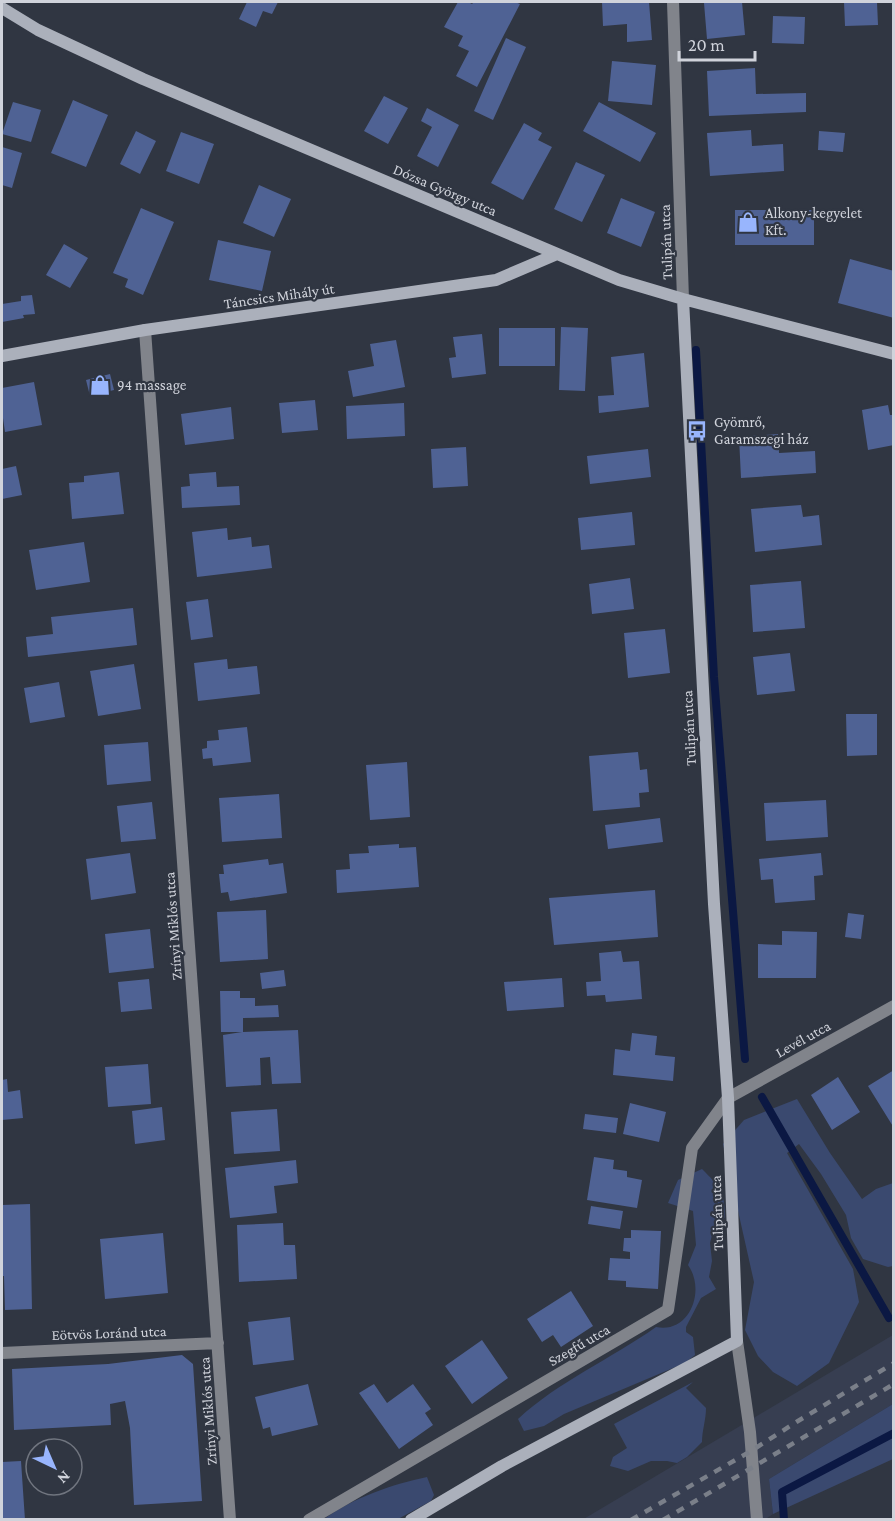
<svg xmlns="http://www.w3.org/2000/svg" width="895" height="1521" viewBox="0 0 895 1521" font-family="'Crimson Pro',serif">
  <rect width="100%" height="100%" fill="#303642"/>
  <!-- built -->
  <path fill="#373e51" d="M893,1335V1404L769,1479L773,1514L764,1520H582Z"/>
  <!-- green -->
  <path fill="#3a496f" d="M797,1099L830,1153L862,1199L876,1189L893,1183V1266L888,1267L863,1259L851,1238L846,1215L821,1174L799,1144L787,1153L853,1269L859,1302L829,1363L797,1386L773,1372L758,1356L745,1330L754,1282L723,1144L744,1120Z
    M702,1169C719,1186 725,1192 725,1217L713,1231L710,1243L712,1261L709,1277L716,1289L701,1298L686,1327V1332L693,1337L695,1355L685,1363L564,1414L544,1426L524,1431L518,1419C559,1381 611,1359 656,1327C690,1334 706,1290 688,1265L696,1245L693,1211L668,1203L678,1180Z
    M693,1382L686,1388L706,1408C706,1420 702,1430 702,1442L687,1457L677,1463L667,1461H651L628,1471L610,1466L613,1457L627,1448L614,1424Z
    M893,1404V1459L773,1514L769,1479Z
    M427,1477L434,1495L431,1501L398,1519H324C353,1498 393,1484 427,1477Z"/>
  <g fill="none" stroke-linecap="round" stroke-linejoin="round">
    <!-- stream -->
    <path stroke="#0b1843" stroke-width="8" d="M696,350L714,677L745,1059
      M762,1097L889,1318
      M784,1520L782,1492L894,1433"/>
  </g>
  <!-- building -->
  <path fill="#4f6294" d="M247,2H278L272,14L263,11L256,27L239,19Z
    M458,2H468L472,4L474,2H515L520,4L477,87L456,76L469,51L458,46L463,36L444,27Z
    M602,2H649L652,40L627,42V24L603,26Z
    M723,2H742L745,35L707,39L704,3Z
    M844,2H877L878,25L845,26Z
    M773,16L805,17L804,44L772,43Z
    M506,38L526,47L493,120L474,111Z
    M612,61L656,65L652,105L608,101Z
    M755,68L756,94L806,93V112L709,116L707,71Z
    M384,96L408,108L388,144L364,131Z
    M73,100L108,115L86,167L51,153Z
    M13,102L41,110L31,142L2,134Z
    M599,102L656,133L640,162L583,131Z
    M427,108L459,125L438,167L417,156L432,127L421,121Z
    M524,123L542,133L538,140L552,147L523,200L491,183Z
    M751,130L752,146L783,144L784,171L710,176L707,133Z
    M136,131L156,141L140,174L120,164Z
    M819,131L845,133L843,152L818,150Z
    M181,132L214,144L199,184L166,171Z
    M2,147L22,153L12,188L2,185Z
    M576,162L605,175L582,222L554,209Z
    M259,185L291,199L274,237L243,223Z
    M621,198L655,212L641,247L607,233Z
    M141,208L174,222L143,295L125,287L128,279L113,273Z
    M735,210H814V245H735Z
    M218,240L271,251L262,291L209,280Z
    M64,244L88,258L70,288L46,275Z
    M850,259L894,271V318L838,303Z
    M32,295L35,314L23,315L24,318L2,322V304L21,301V296Z
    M561,327L588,328L585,391L559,390Z
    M499,328H555V366H499Z
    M482,334L486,374L452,378L449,358L456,357L453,337Z
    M396,340L405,387L353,397L348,371L374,366L370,344Z
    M644,353L649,407L599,413L598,396L614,395L611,357Z
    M110,374L114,390L90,396L86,380Z
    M34,382L42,425L5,432L2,411V388Z
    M315,400L318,430L282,433L279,403Z
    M404,403L405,436L347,439L346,406Z
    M888,405L890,415H894V445L868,450L862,410Z
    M231,407L234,439L185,445L181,414Z
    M778,434L779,453L815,451L816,473L741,478L739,437Z
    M466,447L468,486L433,488L431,449Z
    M648,449L651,477L590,484L587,456Z
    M16,466L22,495L2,499V469Z
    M119,472L124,514L72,519L69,483L84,482V476Z
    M216,472L217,487L239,486L240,505L182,508L181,487L190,486L189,474Z
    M801,505L803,517L819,515L822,545L755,552L751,509Z
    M632,512L635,545L581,550L578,518Z
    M227,528L228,540L251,537L252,547L269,545L272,568L197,577L192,532Z
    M84,542L90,582L36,590L29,550Z
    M630,578L634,609L592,614L589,584Z
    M801,581L805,628L753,632L750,585Z
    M208,599L213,637L191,640L186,602Z
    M133,608L137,645L28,657L26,637L53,634L51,617Z
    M665,629L670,673L628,678L624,633Z
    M790,653L795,691L757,695L753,657Z
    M227,659L228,669L257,666L260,694L198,701L194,663Z
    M134,664L141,709L98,716L90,671Z
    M59,682L65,717L30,723L24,688Z
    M846,714H877V755L847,756Z
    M247,727L251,762L213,766L212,758L203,759L202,749L207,748V741L219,740L218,730Z
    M148,742L151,781L107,785L104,745Z
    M638,752L640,770L647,769L649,792L639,793L640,807L593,811L589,756Z
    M407,762L410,817L370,820L366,765Z
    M279,794L282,838L222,842L219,798Z
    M826,800L828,837L766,841L764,803Z
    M152,802L156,839L121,842L117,806Z
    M660,818L663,842L608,849L605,825Z
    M399,844V848L416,847L419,887L337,893L336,870L350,869L349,854L369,853L368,846Z
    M130,853L136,893L91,900L86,859Z
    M821,853L823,875L814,876L815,900L775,903L773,879L761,880L759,859Z
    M268,859L269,865L283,863L287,893L230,901L228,892L221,893L219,874H224L223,865Z
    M655,890L658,937L554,945L549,898Z
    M266,910L268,959L220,962L217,912Z
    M848,913L864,915L861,939L845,937Z
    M150,929L154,968L109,973L105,934Z
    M782,931L817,932L816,978H758V944L782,945Z
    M621,951L623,962L639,961L642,999L606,1002L605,995L587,996L586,982L601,981L599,953Z
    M284,970L286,986L262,989L260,973Z
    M562,978L564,1007L507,1011L504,982Z
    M149,979L152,1009L121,1012L118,982Z
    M220,991H240V998H255V1006L278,1005L279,1017L243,1018V1032L298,1030L301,1083L272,1084L270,1057L260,1058L261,1085L226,1087L223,1035L242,1032H221Z
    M632,1033L657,1036L655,1055L675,1057L673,1081L613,1075L615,1049L630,1051Z
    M148,1064L151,1104L108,1107L105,1067Z
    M894,1070V1128L868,1086Z
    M838,1077L860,1112L832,1130L811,1095Z
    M7,1079L8,1092L20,1090L23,1118L2,1120V1080Z
    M630,1103L666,1112L659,1142L623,1134Z
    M162,1107L165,1140L135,1144L132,1111Z
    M277,1109L280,1151L234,1154L231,1112Z
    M585,1114L618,1118L616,1133L583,1129Z
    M594,1157L614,1160L613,1169L627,1171V1177L642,1180L637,1208L587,1200Z
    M296,1160L298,1183L274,1186L277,1213L230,1218L225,1168Z
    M30,1204L32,1309L5,1310L4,1276H2V1205Z
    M591,1206L623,1211L620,1229L588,1224Z
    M283,1223L284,1245H295L297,1279L239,1282L237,1225Z
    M631,1230L661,1231L658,1289L626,1287V1281L608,1280L610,1258L630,1259V1252L623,1251L624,1238H631Z
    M163,1233L168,1293L105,1299L100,1239Z
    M571,1291L593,1326L561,1347L553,1335L542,1342L527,1319Z
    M290,1317L294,1360L253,1365L248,1322Z
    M482,1340L508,1378L472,1404L445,1366Z
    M182,1355L193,1364L202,1501L134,1505L130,1428L125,1401L110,1404L111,1425L14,1430L12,1369L108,1364Z
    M308,1384L318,1425L272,1436L270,1427L263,1429L255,1397Z
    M374,1384L387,1403L413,1384L431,1409L425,1413L433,1425L399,1449L359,1393Z
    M21,1461L25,1520H2V1462Z"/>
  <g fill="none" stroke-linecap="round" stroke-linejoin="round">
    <!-- street -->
    <path stroke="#81848b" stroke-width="12" d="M673,2L683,299
      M145,330L230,1520
      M737,1341L750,1432L757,1520
      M2,1353L218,1343
      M309,1520L668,1310L692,1148L728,1098L894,1006"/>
    <!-- secondary -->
    <path stroke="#abb0bb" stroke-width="12" d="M2,8L38,30L143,79L619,280L683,299L894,354
      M2,356L145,330L496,280L557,254
      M411,1520L502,1466L737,1341L728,1098L714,904L683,299"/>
    <!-- rail -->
    <path stroke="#7a7f89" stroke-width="4.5" stroke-dasharray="8 8" stroke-linecap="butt" d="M631,1520L751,1451L798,1421L894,1363
      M663,1520L894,1384"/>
  </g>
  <!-- icons -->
  <defs>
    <g id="shop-bare" transform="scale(1.62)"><path d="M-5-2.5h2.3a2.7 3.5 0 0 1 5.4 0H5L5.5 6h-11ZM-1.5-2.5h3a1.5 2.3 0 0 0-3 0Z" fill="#98b5fd" stroke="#303642" stroke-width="2.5" paint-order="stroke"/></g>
    <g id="bus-bare" transform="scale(1.62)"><path d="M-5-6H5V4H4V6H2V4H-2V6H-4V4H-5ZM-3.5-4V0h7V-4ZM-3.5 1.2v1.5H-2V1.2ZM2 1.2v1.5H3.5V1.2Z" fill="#98b5fd" stroke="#303642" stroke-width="2.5" paint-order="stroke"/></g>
  </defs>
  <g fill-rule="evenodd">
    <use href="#shop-bare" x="748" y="222"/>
    <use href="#shop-bare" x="100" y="385"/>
    <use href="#bus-bare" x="697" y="431"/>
  </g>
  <g text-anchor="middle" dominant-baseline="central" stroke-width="4.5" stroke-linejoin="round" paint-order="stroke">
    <!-- street labels -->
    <g font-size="15" fill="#d0d3db" stroke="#303642">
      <text transform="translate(445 190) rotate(23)">Dózsa György utca</text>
      <text transform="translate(666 242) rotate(-92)">Tulipán utca</text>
      <text transform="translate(279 296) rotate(-8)">Táncsics Mihály út</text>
      <text transform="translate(689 728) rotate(-93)">Tulipán utca</text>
      <text transform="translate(173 926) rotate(-94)">Zrínyi Miklós utca</text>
      <text transform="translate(803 1039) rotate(-29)">Levél utca</text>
      <text transform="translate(717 1213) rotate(-92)">Tulipán utca</text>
      <text transform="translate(109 1333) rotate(-2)">Eötvös Loránd utca</text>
      <text transform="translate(579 1345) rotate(-30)">Szegfű utca</text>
      <text transform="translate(208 1411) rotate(-94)">Zrínyi Miklós utca</text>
    </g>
    <!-- poi labels -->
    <g font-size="15" fill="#d0d3db" stroke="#303642" text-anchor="start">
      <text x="765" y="213">Alkony-kegyelet<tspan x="765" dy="17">Kft.</tspan></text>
      <text x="117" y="385">94 massage</text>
      <text x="714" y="422">Gyömrő,<tspan x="714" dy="17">Garamszegi ház</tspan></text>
    </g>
  </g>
  <!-- border -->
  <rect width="895" height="1521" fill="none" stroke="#d0d3db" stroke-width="6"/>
  <!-- north arrow -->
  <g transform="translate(54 1467) rotate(136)"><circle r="28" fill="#303642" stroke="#70757f" stroke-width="1.5"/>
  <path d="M0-4.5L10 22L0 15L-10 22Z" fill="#98b5fd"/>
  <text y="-9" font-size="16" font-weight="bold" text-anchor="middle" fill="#d0d3db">N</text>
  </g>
  <!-- scale -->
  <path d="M679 51v9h76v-9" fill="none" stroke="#d0d3db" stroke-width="3"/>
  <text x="688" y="51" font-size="18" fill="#d0d3db" stroke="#303642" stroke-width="4.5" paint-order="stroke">20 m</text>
</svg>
